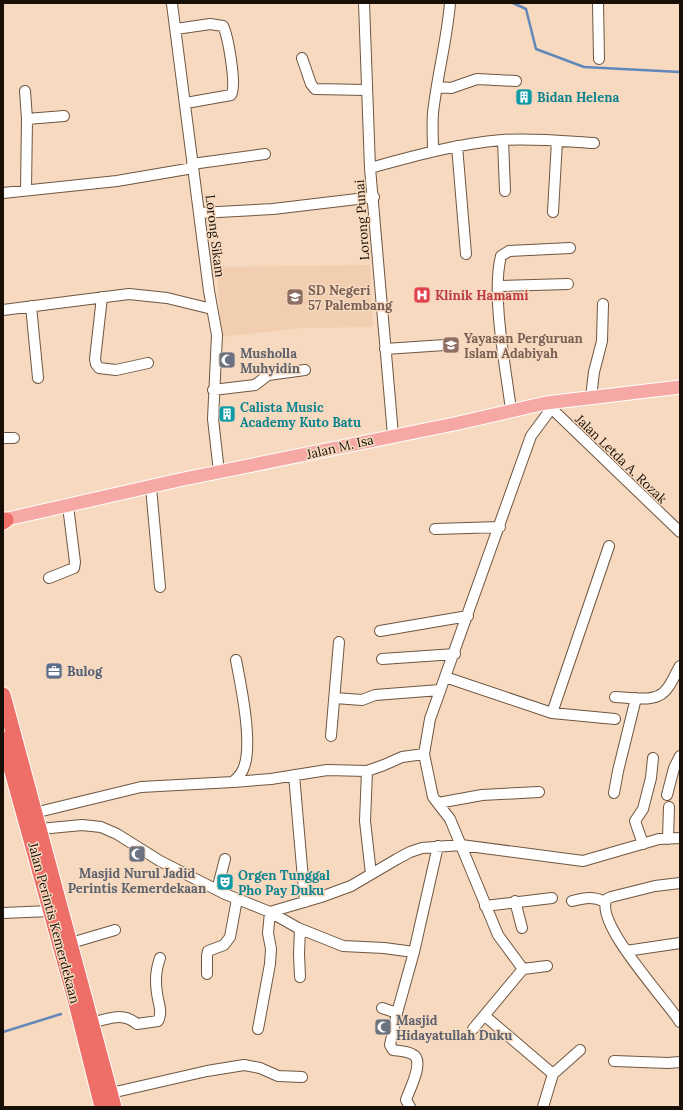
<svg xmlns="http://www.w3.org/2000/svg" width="683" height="1110" viewBox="0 0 683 1110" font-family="Lora,serif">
  <rect width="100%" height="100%" fill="#f6d9bf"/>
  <!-- built -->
  <path fill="#f1ceaf" d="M370,265L373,327L302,328L221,337L217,267Z"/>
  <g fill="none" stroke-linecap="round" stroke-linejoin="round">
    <!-- stream -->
    <path stroke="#6287b9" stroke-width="2.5" d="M513,3L526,9L536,49L584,67L680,72
      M3,1032L61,1014"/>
    <!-- minor casing -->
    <g stroke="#6f5640" stroke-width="12">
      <path id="minor" d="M364,3L370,168L393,435
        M598,3L599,59
        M172,4L209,291L217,335L213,419L219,472
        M176,29L210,24L223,26C228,36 237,86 231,95L186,103
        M302,58L311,84L315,89L366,90
        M437,87L451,88L477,79L516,81
        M25,91L27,119L26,190
        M27,119L64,116
        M503,140L505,191
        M457,146L466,254
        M433,150C433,138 432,125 433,113C437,76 447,40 450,3
        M192,164L265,154
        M370,168C414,156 456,144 502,140C532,138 563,141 594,143
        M3,193L117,181L193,168
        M553,212L557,141
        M199,213L273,209L374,197
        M499,286L568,284
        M102,297L95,359L96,364L99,368L116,370L148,363
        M31,306L38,378
        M3,310L129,294L167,298L212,309
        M385,349L445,345
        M213,390L255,385L268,375L305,370
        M591,397L594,372L602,341L603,304
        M548,405L680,532
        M511,410C506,369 491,295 501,256L509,251L570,248
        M3,438H14
        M151,487L160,587
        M435,529L500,527
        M49,578L74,568L75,562L68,506
        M380,631L468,616
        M382,659L455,654
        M445,677L552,713L609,546
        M615,697C629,697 653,703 664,692C671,686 675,674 680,666
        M335,698L362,700L375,695L440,690
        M552,713L615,719
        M331,736L339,642
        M367,771L365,821L371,874
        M294,775L305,902
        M233,782L271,779L327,770L367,771L384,765L402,757L424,754
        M614,793L618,771L636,698
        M667,795L674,768L680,756
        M438,803L482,795L539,792
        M34,813L141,787L233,782C238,777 242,774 244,767C253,743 241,686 236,660
        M40,829L82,825L101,827L117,834L160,861L225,894L270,912L321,897L351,886L397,859L410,852L422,848L461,845L583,861L659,839L680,838
        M668,839L669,807
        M643,844L635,821L643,809L651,778L653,758
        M680,883L655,886L611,897L607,899C593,922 667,1001 680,1022
        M217,890L225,859
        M515,901L522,928
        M572,901C585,898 593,896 605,902
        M485,906L552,898
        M3,913L50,911
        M300,929L299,954L300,977
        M71,943L115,930
        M626,951L680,943
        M547,966L523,969L498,935L450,819L433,797L424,754L430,719L531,436L551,409
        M207,974V956L208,951L224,945L230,937L237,899
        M382,1008L397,1013L414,952L438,846
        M397,1013L390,1045L393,1050C399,1051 406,1051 412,1054C426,1060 409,1090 406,1100L410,1107
        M485,1016L553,1074
        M91,1023C109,1019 122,1011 137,1024L158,1021C163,1011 158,1003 157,993C155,981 156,969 160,958
        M258,1029L270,964L271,949L268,933L270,912L298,928L343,946L384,948L414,952
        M473,1029L523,969
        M614,1061L668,1063L680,1062
        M111,1093L207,1071L244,1065L260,1068L278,1076L302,1077
        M543,1107L553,1074L580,1050"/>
    </g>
    <!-- major casing -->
    <g stroke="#fff" stroke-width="15">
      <path id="major" d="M3,520L179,480L454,424L546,403L680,387"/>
    </g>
    <!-- highway casing -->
    <g stroke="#fff" stroke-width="17">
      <path id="highway" d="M3,522L6,520
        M3,695L114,1107
        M3,739L75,999L102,1107"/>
    </g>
    <!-- minor -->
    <use href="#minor" stroke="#fff" stroke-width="10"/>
    <!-- major -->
    <use href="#major" stroke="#f5a8a4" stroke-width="13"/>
    <!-- highway -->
    <use href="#highway" stroke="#ee6e68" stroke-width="15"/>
  </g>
  <!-- icons -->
  <defs>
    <g id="building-square" transform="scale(0.9)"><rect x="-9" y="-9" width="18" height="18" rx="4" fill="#0f9aa8" stroke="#f6d9bf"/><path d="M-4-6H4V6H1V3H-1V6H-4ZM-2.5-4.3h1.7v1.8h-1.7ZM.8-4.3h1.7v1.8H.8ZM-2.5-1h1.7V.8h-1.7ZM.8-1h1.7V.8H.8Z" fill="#fff"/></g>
    <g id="hospital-square" transform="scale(0.9)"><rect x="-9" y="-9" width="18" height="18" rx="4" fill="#e0444e" stroke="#f6d9bf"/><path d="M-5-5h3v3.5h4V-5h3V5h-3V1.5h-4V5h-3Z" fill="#fff"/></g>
    <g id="school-square" transform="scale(0.9)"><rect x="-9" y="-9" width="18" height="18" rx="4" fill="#8d6e63" stroke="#f6d9bf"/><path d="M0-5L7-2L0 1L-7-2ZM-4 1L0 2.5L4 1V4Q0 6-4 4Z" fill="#fff"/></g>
    <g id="mosque-square" transform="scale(0.9)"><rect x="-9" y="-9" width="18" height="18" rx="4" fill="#6b7280" stroke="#f6d9bf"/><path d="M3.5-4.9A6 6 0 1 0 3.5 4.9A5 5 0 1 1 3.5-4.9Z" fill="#fff"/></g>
    <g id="office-square" transform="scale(0.9)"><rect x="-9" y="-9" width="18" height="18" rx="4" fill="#5c6f8a" stroke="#f6d9bf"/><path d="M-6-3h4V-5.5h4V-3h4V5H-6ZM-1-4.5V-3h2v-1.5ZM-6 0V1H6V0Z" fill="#fff"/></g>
    <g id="theatre-square" transform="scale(0.9)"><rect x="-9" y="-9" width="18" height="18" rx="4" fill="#0f9aa8" stroke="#f6d9bf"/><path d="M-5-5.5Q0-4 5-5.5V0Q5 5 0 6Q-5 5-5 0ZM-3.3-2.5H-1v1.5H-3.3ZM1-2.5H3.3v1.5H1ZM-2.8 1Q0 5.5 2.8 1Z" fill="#fff"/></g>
  </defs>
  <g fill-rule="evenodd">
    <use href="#building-square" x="524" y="97"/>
    <use href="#hospital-square" x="422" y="295"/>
    <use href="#school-square" x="295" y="297"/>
    <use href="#school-square" x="451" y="345"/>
    <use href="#mosque-square" x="227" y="360"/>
    <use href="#building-square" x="227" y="414"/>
    <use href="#office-square" x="54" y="671"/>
    <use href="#mosque-square" x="137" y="854"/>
    <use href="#theatre-square" x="225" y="882"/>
    <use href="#mosque-square" x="383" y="1027"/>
  </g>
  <g text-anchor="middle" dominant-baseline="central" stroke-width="3" stroke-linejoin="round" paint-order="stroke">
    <!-- culture labels -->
    <g font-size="13" font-weight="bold" fill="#0d838f" stroke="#f6d9bf" text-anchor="start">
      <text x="537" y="97">Bidan Helena</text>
      <text x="240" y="407">Calista Music<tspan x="240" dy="15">Academy Kuto Batu</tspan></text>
      <text x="238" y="875">Orgen Tunggal<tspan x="238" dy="15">Pho Pay Duku</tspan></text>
    </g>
    <!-- street labels -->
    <g font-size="13" fill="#170e06" stroke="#f6d9bf">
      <text transform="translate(362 220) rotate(-94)">Lorong Punai</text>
      <text transform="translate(215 236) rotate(83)">Lorong Sikam</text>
      <text transform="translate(340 447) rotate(-13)">Jalan M. Isa</text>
      <text transform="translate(621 459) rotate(44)">Jalan Letda A. Rozak</text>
      <text transform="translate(54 923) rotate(75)">Jalan Perintis Kemerdekaan</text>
    </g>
    <!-- education labels -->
    <g font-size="13" font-weight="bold" fill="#785e54" stroke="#f6d9bf" text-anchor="start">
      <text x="308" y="290">SD Negeri<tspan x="308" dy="15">57 Palembang</tspan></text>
      <text x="464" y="338">Yayasan Perguruan<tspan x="464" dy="15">Islam Adabiyah</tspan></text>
    </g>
    <!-- health labels -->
    <g font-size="13" font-weight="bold" fill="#be3a42" stroke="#f6d9bf" text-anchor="start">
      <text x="435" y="295">Klinik Hamami</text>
    </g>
    <!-- worship labels -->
    <g font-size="13" font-weight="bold" fill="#5b616d" stroke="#f6d9bf" text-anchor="start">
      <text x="240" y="353">Musholla<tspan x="240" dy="15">Muhyidin</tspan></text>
      <text x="137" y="873" text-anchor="middle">Masjid Nurul Jadid<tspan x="137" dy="15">Perintis Kemerdekaan</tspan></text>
      <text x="396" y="1020">Masjid<tspan x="396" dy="15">Hidayatullah Duku</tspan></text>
    </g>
    <!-- service labels -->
    <g font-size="13" font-weight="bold" fill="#4e5e75" stroke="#f6d9bf" text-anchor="start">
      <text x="67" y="671">Bulog</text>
    </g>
  </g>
  <!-- border -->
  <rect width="683" height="1110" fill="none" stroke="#170e06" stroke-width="8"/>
</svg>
